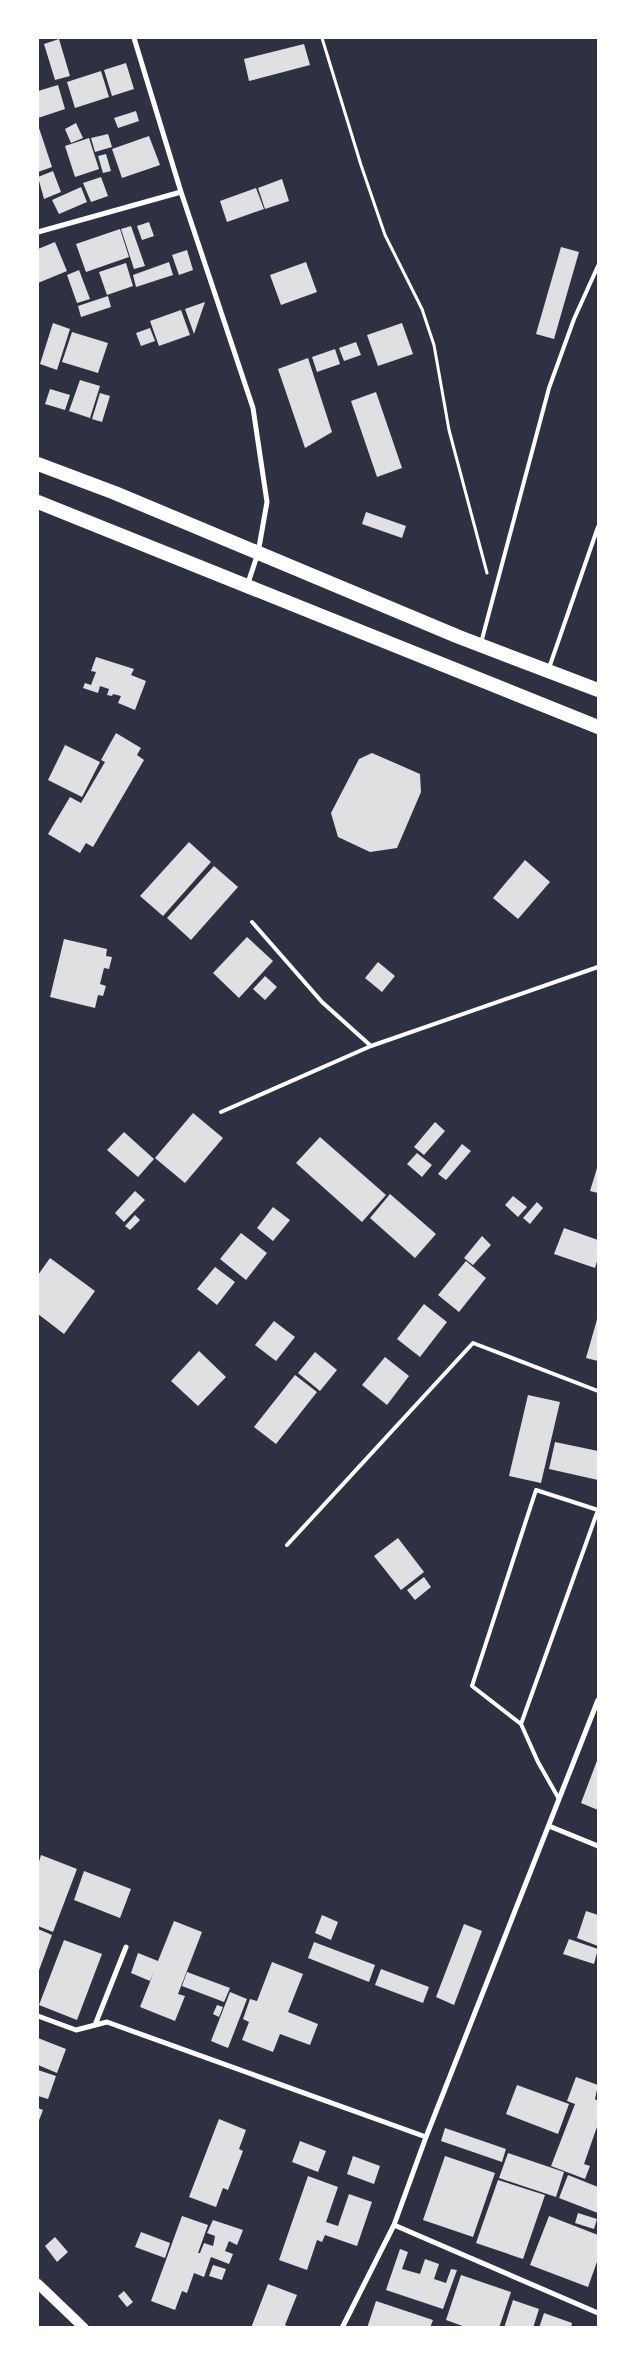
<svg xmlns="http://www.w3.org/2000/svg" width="636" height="2365" viewBox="0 0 636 2365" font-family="'Playfair Display',serif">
  <rect width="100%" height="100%" fill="#2d3142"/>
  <!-- building -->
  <path fill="#e0e0e3" d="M59,39L70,76L55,80L44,44Z
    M304,44L310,65L249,81L244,59Z
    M126,63L134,89L112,96L104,70Z
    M101,71L109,97L75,108L67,82Z
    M58,85L65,109L38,118V91Z
    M136,111L139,121L118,128L114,118Z
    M76,123L83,138L71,143L65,129Z
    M38,125L52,167L38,172Z
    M108,134L112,147L95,152L91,138Z
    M149,136L160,165L122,178L112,149Z
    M89,138L99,169L75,177L65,146Z
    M106,154L111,171L103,173L98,156Z
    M53,171L61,192L44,199L38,177Z
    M101,177L108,196L91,202L83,183Z
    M282,179L289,201L265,209L258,188Z
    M81,187L87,202L59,214L52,200Z
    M256,188L264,209L227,222L220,201Z
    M149,222L154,236L142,240L137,226Z
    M131,226L145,266L134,269L121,229Z
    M120,229L129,257L86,272L76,244Z
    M55,242L67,271L38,283V249Z
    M561,247L579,252L554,339L536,334Z
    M187,250L193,270L179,275L172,255Z
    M169,262L173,275L136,287L133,275Z
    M306,262L317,292L281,305L270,275Z
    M126,263L133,286L107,295L99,272Z
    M79,270L90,299L77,303L67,275Z
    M108,296L111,307L81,317L78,306Z
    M205,302L194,334L185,309Z
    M181,310L190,335L159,346L150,321Z
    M53,323L70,329L57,370L40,364Z
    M402,323L413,354L378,366L367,335Z
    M150,328L155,341L141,346L136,333Z
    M72,332L108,343L98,373L62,362Z
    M356,342L361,355L344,361L339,348Z
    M335,349L340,364L317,372L312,357Z
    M308,358L332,432L305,448L278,369Z
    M80,380L100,386L90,418L69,411Z
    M50,389L70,395L65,410L45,404Z
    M376,392L402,468L377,477L351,401Z
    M100,393L110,396L102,422L92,419Z
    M366,512L406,526L402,538L362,524Z
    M96,657L134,669L131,675L146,681L135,710L118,703L121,696L113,694L112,696L107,695L109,689L100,686L98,693L83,688L85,683L91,685L96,672L91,671Z
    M116,733L141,748L137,755L144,760L93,847L86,843L80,853L48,834L70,797L81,803L105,762L101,760Z
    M65,745L100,762L82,797L48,780Z
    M372,753L420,774L421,792L397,848L370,852L338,837L331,813L359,759Z
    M189,842L211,862L163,916L140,896Z
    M525,860L550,882L518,919L493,898Z
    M214,866L238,887L191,940L167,918Z
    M247,937L273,961L239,998L213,973Z
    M64,939L107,949L106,956L112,957L109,969L104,968L100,984L106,986L103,996L98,995L95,1008L50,997Z
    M378,962L395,976L382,992L365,978Z
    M265,976L277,987L265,1000L253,989Z
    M193,1113L223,1138L185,1183L155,1158Z
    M435,1122L445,1131L424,1155L414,1147Z
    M124,1132L154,1159L138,1177L107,1150Z
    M320,1137L386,1195L362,1222L296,1163Z
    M462,1144L471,1151L446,1180L438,1174Z
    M417,1153L432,1165L422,1177L407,1164Z
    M598,1165V1193L590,1191Z
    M135,1191L145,1200L124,1222L115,1213Z
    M390,1194L436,1234L415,1258L370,1218Z
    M513,1196L527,1207L518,1217L505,1205Z
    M537,1202L543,1208L530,1224L523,1218Z
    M273,1207L290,1220L273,1241L257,1228Z
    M135,1215L140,1220L130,1230L125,1226Z
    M564,1228L598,1240V1258L595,1268L554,1254Z
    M241,1233L267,1253L246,1280L220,1259Z
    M482,1236L491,1245L473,1265L464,1258Z
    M50,1258L95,1291L64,1334L38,1314V1275Z
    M466,1261L486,1278L459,1312L438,1295Z
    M215,1267L235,1282L217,1305L197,1289Z
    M424,1304L447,1322L420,1357L397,1339Z
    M598,1316V1361L586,1358Z
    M274,1321L295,1337L276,1361L255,1345Z
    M199,1351L226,1377L198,1406L171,1381Z
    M315,1352L337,1370L320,1391L298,1373Z
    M385,1357L409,1376L387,1405L362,1385Z
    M295,1375L317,1392L276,1444L254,1427Z
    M528,1395L560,1402L541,1483L509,1476Z
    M555,1442L598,1451V1480L549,1469Z
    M398,1538L424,1572L401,1590L374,1556Z
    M424,1577L431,1587L415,1600L407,1590Z
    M598,1758V1810L581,1803Z
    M41,1855L77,1869L53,1932L38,1926V1865Z
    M84,1871L131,1889L120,1918L74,1900Z
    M586,1911L598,1915V1946L577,1938Z
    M322,1915L338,1922L331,1940L315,1933Z
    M174,1921L202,1932L178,1994L185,1996L175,2021L140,2007L154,1972L150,1981L131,1973L138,1953L158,1961Z
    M464,1924L482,1931L454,2005L436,1997Z
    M38,1929L52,1935L38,1973Z
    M569,1939L598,1949L594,1964L563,1954Z
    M64,1940L102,1954L77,2020L39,2005Z
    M314,1942L375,1965L369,1982L308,1958Z
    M272,1962L303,1974L288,2012L318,2024L310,2045L280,2034L273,2052L242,2040L249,2022L243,2019L250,1999L257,2001Z
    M381,1969L429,1987L423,2003L375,1985Z
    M187,1972L230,1988L224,2002L182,1986Z
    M230,1992L247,1999L228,2048L211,2041Z
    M217,2005L223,2007L219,2017L213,2014Z
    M38,2038L66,2049L57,2073L38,2065Z
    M38,2070L56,2076L48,2099L38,2096Z
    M576,2077L598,2085L595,2099L598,2101V2124L584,2164L590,2166L585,2179L551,2166L575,2104L567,2101Z
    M517,2085L569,2104L558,2134L506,2114Z
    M38,2108L43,2110L38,2123Z
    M219,2119L246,2130L239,2149L243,2151L228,2190L223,2188L216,2207L189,2197Z
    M445,2128L506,2149L502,2162L441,2141Z
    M300,2141L326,2151L318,2172L292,2162Z
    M508,2153L564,2172L556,2197L499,2178Z
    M353,2156L380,2166L374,2184L347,2174Z
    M445,2156L495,2173L473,2237L423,2220Z
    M568,2175L598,2187V2213L559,2198Z
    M308,2176L338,2187L326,2222L338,2226L349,2194L372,2202L357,2246L325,2235L322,2242L317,2240L307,2270L279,2260Z
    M498,2180L545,2195L523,2259L476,2243Z
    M578,2213L597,2219L594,2229L575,2223Z
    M182,2216L208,2225L198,2253H200L204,2243L213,2246L214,2242L215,2236L207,2233L213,2220L243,2230L237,2245L229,2241L225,2251L233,2254L229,2264L211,2257L204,2277L194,2273L187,2293L182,2291L175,2310L151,2301Z
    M549,2216L598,2235V2259L588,2287L530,2265Z
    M141,2232L170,2243L165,2258L135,2247Z
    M55,2237L68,2252L57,2262L45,2246Z
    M400,2249L408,2252L402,2269L420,2274L425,2259L439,2264L434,2279L446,2283L451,2269L457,2270L443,2309L386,2290Z
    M213,2265L226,2269L222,2280L209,2276Z
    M461,2275L511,2292L499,2328H468L446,2320Z
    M268,2284L297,2295L285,2325L292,2328H251Z
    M124,2291L133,2302L127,2307L118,2296Z
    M513,2300L539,2309L533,2328H504Z
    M376,2301L433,2320L430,2328H367Z
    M544,2313L572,2323L571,2328H539Z"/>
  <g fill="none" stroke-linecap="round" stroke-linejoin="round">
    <!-- path -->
    <path stroke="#fff" stroke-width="3" d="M322,38L361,165L385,235L422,309L434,345L449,430L487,573"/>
    <!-- service -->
    <path stroke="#fff" stroke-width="4" d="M481,643L549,388L574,319L598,266
      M549,668L598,527
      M252,922L322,1002L371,1046
      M221,1112L371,1046L598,967
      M287,1545L473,1343L598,1391
      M521,1724L472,1686L536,1490L598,1510L521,1724L538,1762L559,1799"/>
    <!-- minor -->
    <path stroke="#fff" stroke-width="5" d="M134,38L181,192L253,408L267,502L258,553L247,586
      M38,232L181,192
      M549,1826L598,1846
      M38,2016L76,2030L107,2022L426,2137
      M95,2025L126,1947
      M394,2225L598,2313
      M342,2328L394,2225L426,2137L598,1700"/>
    <!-- secondary -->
    <path stroke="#fff" stroke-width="10" d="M38,2284L84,2328"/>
    <!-- trunk -->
    <path stroke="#fff" stroke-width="14" d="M38,464L115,493L459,637L598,690
      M38,502L598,727"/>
  </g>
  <!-- border -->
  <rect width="636" height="2365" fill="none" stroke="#ffffff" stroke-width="78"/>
</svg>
